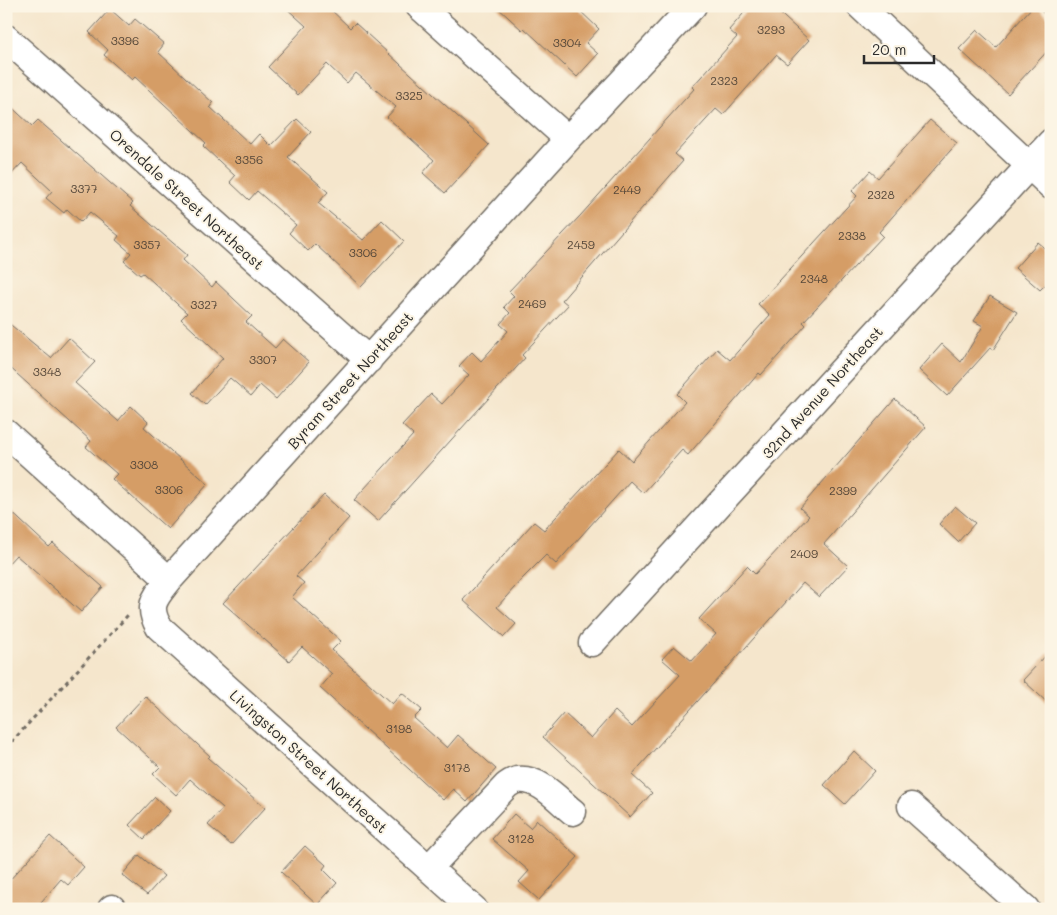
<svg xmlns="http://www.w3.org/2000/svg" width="1057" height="915" viewBox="0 0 1057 915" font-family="Mali,sans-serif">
  <rect width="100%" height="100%" fill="#fcf5e5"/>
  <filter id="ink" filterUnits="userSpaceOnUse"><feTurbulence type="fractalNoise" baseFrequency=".02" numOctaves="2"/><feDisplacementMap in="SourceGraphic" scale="10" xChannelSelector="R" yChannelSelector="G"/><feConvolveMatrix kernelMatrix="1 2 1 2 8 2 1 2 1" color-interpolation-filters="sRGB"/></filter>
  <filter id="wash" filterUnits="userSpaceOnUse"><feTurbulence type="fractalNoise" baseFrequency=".0096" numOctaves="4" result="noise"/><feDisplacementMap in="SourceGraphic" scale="20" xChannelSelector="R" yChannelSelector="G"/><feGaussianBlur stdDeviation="1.12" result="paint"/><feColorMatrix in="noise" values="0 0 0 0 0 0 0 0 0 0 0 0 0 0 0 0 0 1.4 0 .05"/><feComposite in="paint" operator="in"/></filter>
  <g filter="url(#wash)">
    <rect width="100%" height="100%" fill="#f5e6cc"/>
    <g id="blocks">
      <!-- building -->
      <path fill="#d59d66" d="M284,6H327L350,28L355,23L489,145L445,193L423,173L434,160L387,117L396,107L356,73L347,83L327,64L298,95L268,67L306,26Z
        M496,6H575L599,29L586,43L598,54L577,77L524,28L522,30Z
        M750,6H772L809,40L787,64L776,55L723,115L716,109L675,154L683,161L562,300L568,305L522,355L525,358L378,521L354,500L413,435L402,425L431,394L442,404L469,375L459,366L472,352L481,361L508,331L500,324L510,313L504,307L514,296L509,291L580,216L694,89L692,87L737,37L729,30Z
        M1033,6H1036L1051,20V47L1008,94L959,49L977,30L996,47Z
        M110,9L129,26L135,19L164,44L158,52L213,103L210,107L250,144L259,134L271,146L297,119L311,132L288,157L328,192L318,203L363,240L382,220L404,241L361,287L315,244L308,251L289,233L296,225L257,191L249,200L230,182L235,176L203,146L206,143L135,77L132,80L104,55L108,50L89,32Z
        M6,102L32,126L38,120L133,203L130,206L187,255L183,260L212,287L216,282L252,316L246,322L275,348L283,339L309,362L276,399L260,385L251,396L230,378L205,405L192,393L223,358L181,319L187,313L143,273L140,275L124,261L131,253L116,240L119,236L90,212L81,222L67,209L64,213L46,198L52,191L22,163L6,180Z
        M930,120L957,143L879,232L883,236L803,322L806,325L761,375L759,373L688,455L682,450L643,493L630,481L556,564L546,555L523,578L497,607L516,624L504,637L463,600L534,522L544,530L619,449L632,461L685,402L677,394L717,349L730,360L770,315L758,304L857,196L852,191L870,171L878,178Z
        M1038,242L1051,253V279L1040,290L1015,268Z
        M990,296L1017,312L993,350L990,348L947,396L919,370L942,344L961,362L983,326L974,321Z
        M6,321L51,358L69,338L95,362L75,383L118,421L131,406L148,422L144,427L208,484L168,529L112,479L117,474L86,447L91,441L6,364Z
        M895,399L926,427L824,544L848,566L819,597L803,583L632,775L652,793L630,817L543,737L564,713L591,738L615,711L632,727L680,675L662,659L674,646L692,661L716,634L699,619L747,566L755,574L809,516L800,508Z
        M324,495L349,518L296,576L304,583L292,597L341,641L332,650L392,704L402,693L422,710L414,718L447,748L458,735L496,769L467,802L453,789L443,800L320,688L332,674L302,647L289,661L223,603Z
        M955,506L975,523L958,542L939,524Z
        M6,507L49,547L53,543L103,587L81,612L16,555L6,566Z
        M1051,650V706L1023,680Z
        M145,696L210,756L208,758L265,808L231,845L208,825L223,808L190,779L176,795L153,774L160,767L116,727Z
        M854,751L875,771L845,804L824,785Z
        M155,797L170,811L144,839L129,825Z
        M514,814L530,828L537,820L578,857L539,900L519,882L529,871L492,839Z
        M50,836L84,867L68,885L61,879L35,909H6V884Z
        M305,846L326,865L323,869L337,883L317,905L281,872Z
        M139,855L164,876L147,895L122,875Z"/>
    </g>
  </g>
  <g filter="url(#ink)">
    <use href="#blocks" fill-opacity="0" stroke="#726c63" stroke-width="1"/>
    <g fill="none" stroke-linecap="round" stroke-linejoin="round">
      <!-- minor casing -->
      <g stroke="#726c63" stroke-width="29">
        <path id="minor" d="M419,6L568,139
          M860,6L1051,186
          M6,38L369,360
          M6,433L169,580
          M592,643L1051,142
          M911,806L1026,909
          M429,868L507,785C510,783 515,780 518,780C539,777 559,801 573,812
          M111,909L112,908
          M474,909L159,627C146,605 156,597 169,580L568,139L693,6"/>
      </g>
      <!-- path -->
      <path stroke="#726c63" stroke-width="3" stroke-dasharray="4 4" stroke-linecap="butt" d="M6,748L128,615"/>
      <!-- minor -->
      <use href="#minor" stroke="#fff" stroke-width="26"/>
    </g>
  </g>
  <g text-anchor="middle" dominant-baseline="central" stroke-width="4" stroke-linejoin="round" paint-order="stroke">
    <!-- number labels -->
    <g font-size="12" fill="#56483a">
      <text x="771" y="29">3293</text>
      <text x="125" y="40">3396</text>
      <text x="567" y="42">3304</text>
      <text x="724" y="80">2323</text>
      <text x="409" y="95">3325</text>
      <text x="249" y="159">3356</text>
      <text x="84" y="188">3377</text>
      <text x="627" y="189">2449</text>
      <text x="881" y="194">2328</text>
      <text x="852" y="235">2338</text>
      <text x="147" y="244">3357</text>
      <text x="581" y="244">2459</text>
      <text x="363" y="252">3306</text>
      <text x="814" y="278">2348</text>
      <text x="532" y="303">2469</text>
      <text x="204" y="304">3327</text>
      <text x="263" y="359">3307</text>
      <text x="47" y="371">3348</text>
      <text x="144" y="464">3308</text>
      <text x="169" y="489">3306</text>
      <text x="843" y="490">2399</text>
      <text x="804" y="553">2409</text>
      <text x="399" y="728">3198</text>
      <text x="457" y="767">3178</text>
      <text x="521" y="838">3128</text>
    </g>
    <!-- street labels -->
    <g font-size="15" fill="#2b2b2b" stroke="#fcf5e5">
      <text transform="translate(187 199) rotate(42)">Orendale Street Northeast</text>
      <text transform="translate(350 380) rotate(-48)">Byram Street Northeast</text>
      <text transform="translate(822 392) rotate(-48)">32nd Avenue Northeast</text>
      <text transform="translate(309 761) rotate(42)">Livingston Street Northeast</text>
    </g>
  </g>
  <!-- margin -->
  <rect width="1057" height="915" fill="none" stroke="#fcf5e5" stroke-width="25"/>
  <!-- scale -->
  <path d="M864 55v8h70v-8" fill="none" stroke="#2b2b2b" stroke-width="2.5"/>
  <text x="872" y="55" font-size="15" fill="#2b2b2b" stroke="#fcf5e5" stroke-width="4" paint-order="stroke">20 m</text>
</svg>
